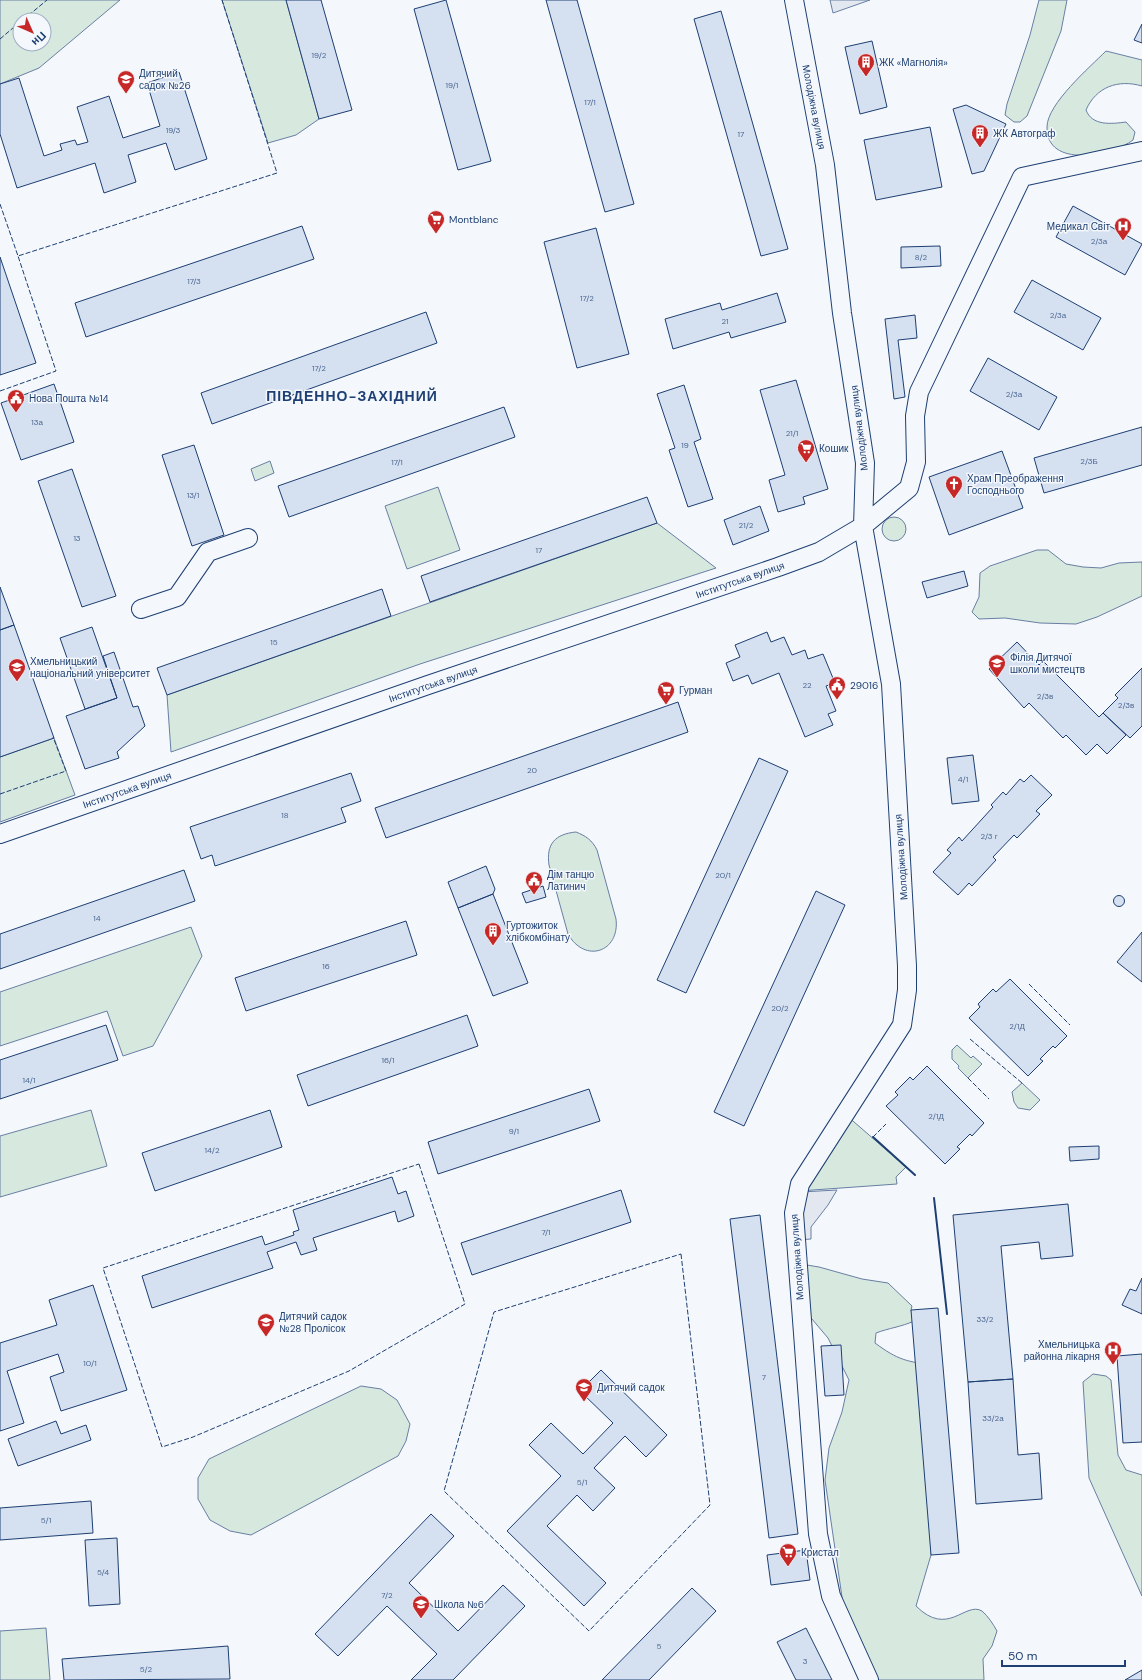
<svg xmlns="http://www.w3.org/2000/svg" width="1142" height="1680" viewBox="0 0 1142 1680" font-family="'DM Sans',sans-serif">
  <rect width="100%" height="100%" fill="#f4f7fb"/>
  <!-- green -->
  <path fill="#d7e8df" stroke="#687fa3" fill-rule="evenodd" d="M0,0H120L39,68L0,84ZM20,20H44V44H20Z
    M222,0H286L319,119L296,135L268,143Z
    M1039,0H1067L1061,31L1027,116L1020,122H1014L1005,115L1007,104L1030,35Z
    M1106,51L1142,60V86C1118,79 1096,87 1086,110C1092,126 1111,124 1126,122L1135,132L1133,140C1112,156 1046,169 1047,127C1047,104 1090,67 1106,51Z
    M270,461L274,473L255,481L251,469Z
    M438,487L460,550L407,569L385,506Z
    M882 529a12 12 0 1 1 24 0a12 12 0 1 1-24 0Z
    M657,523L716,568L420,664L171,752L167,695Z
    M1037,550H1048L1066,564L1083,567L1101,568L1119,563L1142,562V596L1097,617L1076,624L1040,623L1005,618L979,619L972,612L979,597L980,573L990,566Z
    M54,738L75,795L0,822V757Z
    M576,832C586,836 592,840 597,850L616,919C620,952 585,964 568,934L549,865C546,844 555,834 576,832Z
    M191,927L202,956L153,1046L123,1056L107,1011L0,1046V992Z
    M957,1045L971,1058L973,1056L982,1064L968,1078L958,1068L959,1066L952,1059V1050Z
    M1022,1083L1040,1100L1030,1110L1018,1108L1014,1102L1012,1092Z
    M91,1110L107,1166L0,1197V1136Z
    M846,1115L906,1167L896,1177L897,1184L799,1191Z
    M807,1265L819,1267L862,1279L888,1283L912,1306L911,1310L914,1321C901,1327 889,1328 876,1333L875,1343C898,1360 907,1362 935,1365L931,1555L916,1606C948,1638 965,1601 982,1611C988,1616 993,1624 997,1631L992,1646L983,1659L984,1680H876L843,1604L825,1480L829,1448L842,1412L849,1380L828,1338L806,1312L798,1276Z
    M1093,1374L1106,1376L1111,1380L1118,1455L1126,1470L1142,1475V1596L1089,1478L1083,1382Z
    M361,1386L381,1389L397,1400L410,1424L406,1441L398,1456L251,1535L230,1531L210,1520L198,1499V1478L209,1459Z
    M46,1628L50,1680H0V1631Z"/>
  <!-- parking -->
  <path fill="#e3e8f0" stroke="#687fa3" d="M830,0H870L833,13Z
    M837,1190L828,1205L811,1227V1239L797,1240L801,1192Z"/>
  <!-- building -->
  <path fill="#d5e0f0" stroke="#1d3f73" d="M286,0H321L352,110L319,119Z
    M446,0L491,161L458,170L414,9Z
    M546,0H577L634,204L605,212Z
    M721,11L788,249L761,256L694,19Z
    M1142,24V43L1134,40Z
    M872,41L887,107L860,114L845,47Z
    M179,72L207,159L175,170L166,143L128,155L136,182L104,193L95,163L17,188L0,134V84L19,78L44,156L62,150L60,144L75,140L77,145L88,142L77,107L109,96L123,138L160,126L147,83Z
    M966,105L1006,124L984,171L972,174L953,109Z
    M930,127L942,187L876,200L864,140Z
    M1073,206L1142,244L1125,275L1056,237Z
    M302,226L314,259L86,337L75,303Z
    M596,228L629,354L577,368L544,242Z
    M940,246L941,266L901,268V247Z
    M0,257L36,363L0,375Z
    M1032,280L1101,318L1083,350L1014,312Z
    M777,293L786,322L731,338L729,332L673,349L665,319L720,303L722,310Z
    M426,312L437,343L212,424L201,393Z
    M915,315L917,338L898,340L905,397L894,399L885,319Z
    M988,358L1057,397L1039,430L970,391Z
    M796,380L828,489L803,497L805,504L778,512L769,480L785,475L760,390Z
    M54,384L74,442L21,460L1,403Z
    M684,385L701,439L694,442L713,499L688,507L669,450L675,448L657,394Z
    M504,407L515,437L289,517L278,486Z
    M1142,427V465L1044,493L1034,458Z
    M194,445L224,535L192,546L162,455Z
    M1002,451L1023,508L949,535L929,477Z
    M72,469L116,596L82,607L38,481Z
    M647,497L657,523L430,602L421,576Z
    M760,506L769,531L733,545L724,520Z
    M964,571L968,586L927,598L922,582Z
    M0,587L14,625L0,630Z
    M382,589L391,616L167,695L157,668Z
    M14,625L54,738L0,757V630Z
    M92,627L117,698L85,709L60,638Z
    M767,632L771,642L784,637L792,655L805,650L808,659L823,654L835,683L826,686L836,711L828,714L833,725L805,737L779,673L752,684L748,675L733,681L726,663L740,657L735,645Z
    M1017,642L1039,665L1043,661L1099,717L1103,713L1126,735L1107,754L1097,744L1086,755L1066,735L1063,738L1029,703L1024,708L989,669Z
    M114,652L133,707L138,706L145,726L117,752L119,758L85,769L66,716L117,698L103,656Z
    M1142,668V726L1130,738L1103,713L1118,698L1115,695Z
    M678,702L688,732L386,838L375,808Z
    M973,755L979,801L952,804L947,758Z
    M759,758L788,771L686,993L657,980Z
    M351,773L361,801L341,808L346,822L215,866L212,855L201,859L190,827Z
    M1031,775L1052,795L1036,811L1040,814L1017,838L1014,835L993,857L996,860L972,886L969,883L958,895L933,872L951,853L947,850L959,837L962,841L993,807L991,805L1003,792L1006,795L1020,779L1024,782Z
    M486,866L495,889L493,894L458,908L448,882Z
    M184,870L195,901L0,969V934Z
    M543,886L546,897L526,903L522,893Z
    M816,891L845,905L744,1126L714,1112Z
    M493,894L528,983L493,996L458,908Z
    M1113.5 901a5.5 5.5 0 1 1 11 0a5.5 5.5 0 1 1-11 0Z
    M406,921L417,955L246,1011L235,978Z
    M1142,932V982L1117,962Z
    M1010,979L1067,1036L1055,1048L1053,1046L1040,1059L1043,1061L1028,1076L969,1018L980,1007L978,1004L993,989L996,992Z
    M467,1015L478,1046L308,1106L297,1075Z
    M106,1025L118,1060L0,1099V1060Z
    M927,1066L984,1123L972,1136L970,1134L957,1147L960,1149L945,1164L886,1106L898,1095L895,1092L910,1077L913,1080Z
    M589,1089L600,1121L438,1174L428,1142Z
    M270,1110L282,1147L155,1191L142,1153Z
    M1099,1146V1159L1070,1161L1069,1147Z
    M392,1177L398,1194L406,1191L414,1216L398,1222L395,1211L313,1238L317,1250L301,1255L296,1242L267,1252L273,1268L152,1308L142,1276L262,1236L265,1245L294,1235L293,1232L299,1230L293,1210Z
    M621,1190L631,1222L472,1275L461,1243Z
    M1068,1204L1073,1256L1041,1259L1039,1242L1001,1246L1013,1379L968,1382L953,1215Z
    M760,1215L798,1534L769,1538L730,1219Z
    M1142,1278V1314L1122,1305L1130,1289L1136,1291Z
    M93,1285L127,1390L61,1411L50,1377L64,1372L58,1354L7,1371L24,1423L0,1431V1343L57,1325L49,1300Z
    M938,1308L959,1553L931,1555L911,1310Z
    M841,1345L844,1395L825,1396L821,1346Z
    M1142,1354V1442L1123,1443L1117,1356Z
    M601,1370L667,1435L646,1457L625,1436L594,1468L615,1488L593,1511L577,1495L547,1526L606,1583L584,1606L507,1531L561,1476L529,1445L551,1423L583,1454L613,1423L580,1391Z
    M1013,1379L1018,1455L1039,1453L1042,1499L976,1504L968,1382Z
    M56,1421L61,1434L86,1425L91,1440L18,1466L8,1439Z
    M91,1501L93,1533L0,1540V1508Z
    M431,1514L454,1536L409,1583L458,1631L503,1585L525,1606L453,1680H411L437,1654L387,1606L338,1656L315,1634Z
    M117,1538L120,1604L89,1606L85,1540Z
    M806,1550L810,1580L771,1585L767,1555Z
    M692,1588L716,1611L649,1680H602Z
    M806,1628L832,1680H796L777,1642Z
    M228,1646L230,1679L64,1680L62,1659Z
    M1142,1670V1680H1125Z"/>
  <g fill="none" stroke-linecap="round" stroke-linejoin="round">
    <!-- minor casing -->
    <g stroke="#1d3f73" stroke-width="20">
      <path id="minor" d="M794,0L825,165L842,313L865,463L863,526L891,684L907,966V990L902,1025L800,1184L794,1213L818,1534L831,1596L869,1680
        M141,609L177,597L208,552L248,538
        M0,834L428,685L778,567L819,552L863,526L909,488L916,462L915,416L919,392L1022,177L1142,151"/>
    </g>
    <!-- minor -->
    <use href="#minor" stroke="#f4f7fb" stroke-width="18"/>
    <!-- fence -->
    <path stroke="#1d3f73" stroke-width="1" stroke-dasharray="5 2" stroke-linecap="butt" d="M23,20L47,0
      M0,39L20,22
      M0,204L18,256L277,173L222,0
      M0,391L56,371L18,256
      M0,794L66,771L53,737
      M1029,984L1070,1025
      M970,1039L1022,1083
      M968,1078L989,1099
      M873,1137L886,1124
      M419,1164L465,1304L349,1371L193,1437L162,1447L103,1268Z
      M681,1254L710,1505L589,1631L444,1491L494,1312Z"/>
    <!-- wall -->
    <path stroke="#1d3f73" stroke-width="2" d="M873,1137L915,1175
      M934,1198L947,1314"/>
  </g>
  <!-- icons -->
  <defs>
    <g id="building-pin" transform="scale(0.9)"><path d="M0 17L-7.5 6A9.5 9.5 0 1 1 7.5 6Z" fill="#c62828" stroke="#f4f7fb"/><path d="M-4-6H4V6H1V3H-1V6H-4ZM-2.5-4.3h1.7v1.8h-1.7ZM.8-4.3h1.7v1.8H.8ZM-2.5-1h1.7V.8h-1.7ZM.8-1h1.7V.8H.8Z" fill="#fff"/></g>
    <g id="school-pin" transform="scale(0.9)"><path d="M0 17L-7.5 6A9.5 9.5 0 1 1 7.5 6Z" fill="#c62828" stroke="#f4f7fb"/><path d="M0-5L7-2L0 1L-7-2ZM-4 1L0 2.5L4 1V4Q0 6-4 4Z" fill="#fff"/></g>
    <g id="supermarket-pin" transform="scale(0.9)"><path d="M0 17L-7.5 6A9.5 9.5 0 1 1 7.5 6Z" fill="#c62828" stroke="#f4f7fb"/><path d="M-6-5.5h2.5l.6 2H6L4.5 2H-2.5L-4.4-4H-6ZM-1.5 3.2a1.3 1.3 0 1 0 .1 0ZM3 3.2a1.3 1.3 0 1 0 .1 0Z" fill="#fff"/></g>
    <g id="hospital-pin" transform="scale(0.9)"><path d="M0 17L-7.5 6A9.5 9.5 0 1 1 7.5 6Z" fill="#c62828" stroke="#f4f7fb"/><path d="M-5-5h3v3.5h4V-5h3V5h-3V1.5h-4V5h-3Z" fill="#fff"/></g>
    <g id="civic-pin" transform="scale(0.9)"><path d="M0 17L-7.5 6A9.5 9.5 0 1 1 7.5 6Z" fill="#c62828" stroke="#f4f7fb"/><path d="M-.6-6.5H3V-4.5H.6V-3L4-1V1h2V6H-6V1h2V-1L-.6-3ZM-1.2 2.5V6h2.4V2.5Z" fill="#fff"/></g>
    <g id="church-pin" transform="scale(0.9)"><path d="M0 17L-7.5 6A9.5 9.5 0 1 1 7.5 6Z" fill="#c62828" stroke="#f4f7fb"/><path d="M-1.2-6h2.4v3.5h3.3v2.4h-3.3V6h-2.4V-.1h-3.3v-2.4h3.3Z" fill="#fff"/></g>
    <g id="university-pin" transform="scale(0.9)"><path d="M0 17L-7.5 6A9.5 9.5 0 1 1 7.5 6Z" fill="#c62828" stroke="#f4f7fb"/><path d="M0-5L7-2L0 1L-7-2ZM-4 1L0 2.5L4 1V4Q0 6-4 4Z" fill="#fff"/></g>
  </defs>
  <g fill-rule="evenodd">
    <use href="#building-pin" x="866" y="62"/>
    <use href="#school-pin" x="126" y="79"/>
    <use href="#building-pin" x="980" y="133"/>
    <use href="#supermarket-pin" x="436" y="219"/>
    <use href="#hospital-pin" x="1123" y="226"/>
    <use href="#civic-pin" x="16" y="398"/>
    <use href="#supermarket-pin" x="806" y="448"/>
    <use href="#church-pin" x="954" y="484"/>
    <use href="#school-pin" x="997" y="663"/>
    <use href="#university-pin" x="17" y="667"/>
    <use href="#civic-pin" x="837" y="685"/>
    <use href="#supermarket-pin" x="666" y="690"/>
    <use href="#civic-pin" x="534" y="880"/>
    <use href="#building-pin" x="493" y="931"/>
    <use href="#school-pin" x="266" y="1322"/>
    <use href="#hospital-pin" x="1113" y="1350"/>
    <use href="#school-pin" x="584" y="1387"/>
    <use href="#supermarket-pin" x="788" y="1552"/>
    <use href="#school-pin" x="421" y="1604"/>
  </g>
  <g text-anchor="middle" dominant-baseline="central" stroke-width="3" stroke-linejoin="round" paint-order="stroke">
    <!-- number labels -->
    <g font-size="8" fill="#4b6792">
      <text x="319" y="55">19/2</text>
      <text x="452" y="85">19/1</text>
      <text x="590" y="102">17/1</text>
      <text x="173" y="130">19/3</text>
      <text x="741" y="134">17</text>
      <text x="1099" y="241">2/3а</text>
      <text x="921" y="257">8/2</text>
      <text x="194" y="281">17/3</text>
      <text x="587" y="298">17/2</text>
      <text x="1058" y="315">2/3а</text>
      <text x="725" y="321">21</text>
      <text x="319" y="368">17/2</text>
      <text x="1014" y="394">2/3а</text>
      <text x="37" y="422">13а</text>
      <text x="792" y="433">21/1</text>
      <text x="685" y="445">19</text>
      <text x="1089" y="461">2/3Б</text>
      <text x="397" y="462">17/1</text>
      <text x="193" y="495">13/1</text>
      <text x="746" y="525">21/2</text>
      <text x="77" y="538">13</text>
      <text x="539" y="550">17</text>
      <text x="274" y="642">15</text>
      <text x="807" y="685">22</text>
      <text x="1045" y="696">2/3в</text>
      <text x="1126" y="705">2/3в</text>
      <text x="532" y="770">20</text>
      <text x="963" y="779">4/1</text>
      <text x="285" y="815">18</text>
      <text x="989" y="836">2/3 г</text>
      <text x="723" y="875">20/1</text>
      <text x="97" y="918">14</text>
      <text x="326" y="966">16</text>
      <text x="780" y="1008">20/2</text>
      <text x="1017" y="1026">2/1Д</text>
      <text x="388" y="1060">16/1</text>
      <text x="29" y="1080">14/1</text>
      <text x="936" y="1116">2/1Д</text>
      <text x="514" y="1131">9/1</text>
      <text x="212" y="1150">14/2</text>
      <text x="546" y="1232">7/1</text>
      <text x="985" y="1319">33/2</text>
      <text x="90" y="1363">10/1</text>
      <text x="764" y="1377">7</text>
      <text x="993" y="1418">33/2а</text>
      <text x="582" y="1482">5/1</text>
      <text x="46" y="1520">5/1</text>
      <text x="103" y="1572">5/4</text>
      <text x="387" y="1595">7/2</text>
      <text x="659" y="1646">5</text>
      <text x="805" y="1661">3</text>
      <text x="146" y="1669">5/2</text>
    </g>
    <!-- poi labels -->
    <g font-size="10" fill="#1d3f73" stroke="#f4f7fb" text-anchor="start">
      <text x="879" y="62">ЖК «Магнолія»</text>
      <text x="139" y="73">Дитячий<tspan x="139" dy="12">садок №26</tspan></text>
      <text x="993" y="133">ЖК Автограф</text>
      <text x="449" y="219">Montblanc</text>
      <text x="1110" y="226" text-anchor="end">Медикал Світ</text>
      <text x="29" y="398">Нова Пошта №14</text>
      <text x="819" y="448">Кошик</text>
      <text x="967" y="478">Храм Преображення<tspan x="967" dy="12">Господнього</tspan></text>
      <text x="1010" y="657">Філія Дитячої<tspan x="1010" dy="12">школи мистецтв</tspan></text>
      <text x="30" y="661">Хмельницький<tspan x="30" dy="12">національний університет</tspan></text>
      <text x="850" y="685">29016</text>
      <text x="679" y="690">Гурман</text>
      <text x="547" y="874">Дім танцю<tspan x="547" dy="12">Латинич</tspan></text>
      <text x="506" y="925">Гуртожиток<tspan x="506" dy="12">хлібкомбінату</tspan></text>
      <text x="279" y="1316">Дитячий садок<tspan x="279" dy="12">№28 Пролісок</tspan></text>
      <text x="1100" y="1344" text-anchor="end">Хмельницька<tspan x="1100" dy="12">районна лікарня</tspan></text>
      <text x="597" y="1387">Дитячий садок</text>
      <text x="801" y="1552">Кристал</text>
      <text x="434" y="1604">Школа №6</text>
    </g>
    <!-- street labels -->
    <g font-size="10" fill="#1d3f73" stroke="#f4f7fb">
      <text transform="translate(814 107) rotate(79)">Молодіжна вулиця</text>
      <text transform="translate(859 428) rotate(-97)">Молодіжна вулиця</text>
      <text transform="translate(740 580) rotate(-19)">Інститутська вулиця</text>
      <text transform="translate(433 684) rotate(-19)">Інститутська вулиця</text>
      <text transform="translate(127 790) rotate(-19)">Інститутська вулиця</text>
      <text transform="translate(901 857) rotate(-94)">Молодіжна вулиця</text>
      <text transform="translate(797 1257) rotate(-94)">Молодіжна вулиця</text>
    </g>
    <!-- district labels -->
    <g font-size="14" font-weight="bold" letter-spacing="1" fill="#1d3f73" stroke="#f4f7fb">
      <text x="352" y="396">ПІВДЕННО-ЗАХІДНИЙ</text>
    </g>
  </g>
  <!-- north arrow -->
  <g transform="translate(32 32) rotate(135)"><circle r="19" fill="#f4f7fb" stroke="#9eadc5"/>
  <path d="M0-3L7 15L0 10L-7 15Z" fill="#c62828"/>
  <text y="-6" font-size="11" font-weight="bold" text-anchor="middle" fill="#1d3f73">Пн</text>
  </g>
  <!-- scale -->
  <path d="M1002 1660v6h123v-6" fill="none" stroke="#1d3f73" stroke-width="2"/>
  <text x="1008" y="1660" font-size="12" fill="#1d3f73" stroke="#f4f7fb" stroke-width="3" paint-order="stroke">50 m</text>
</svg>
